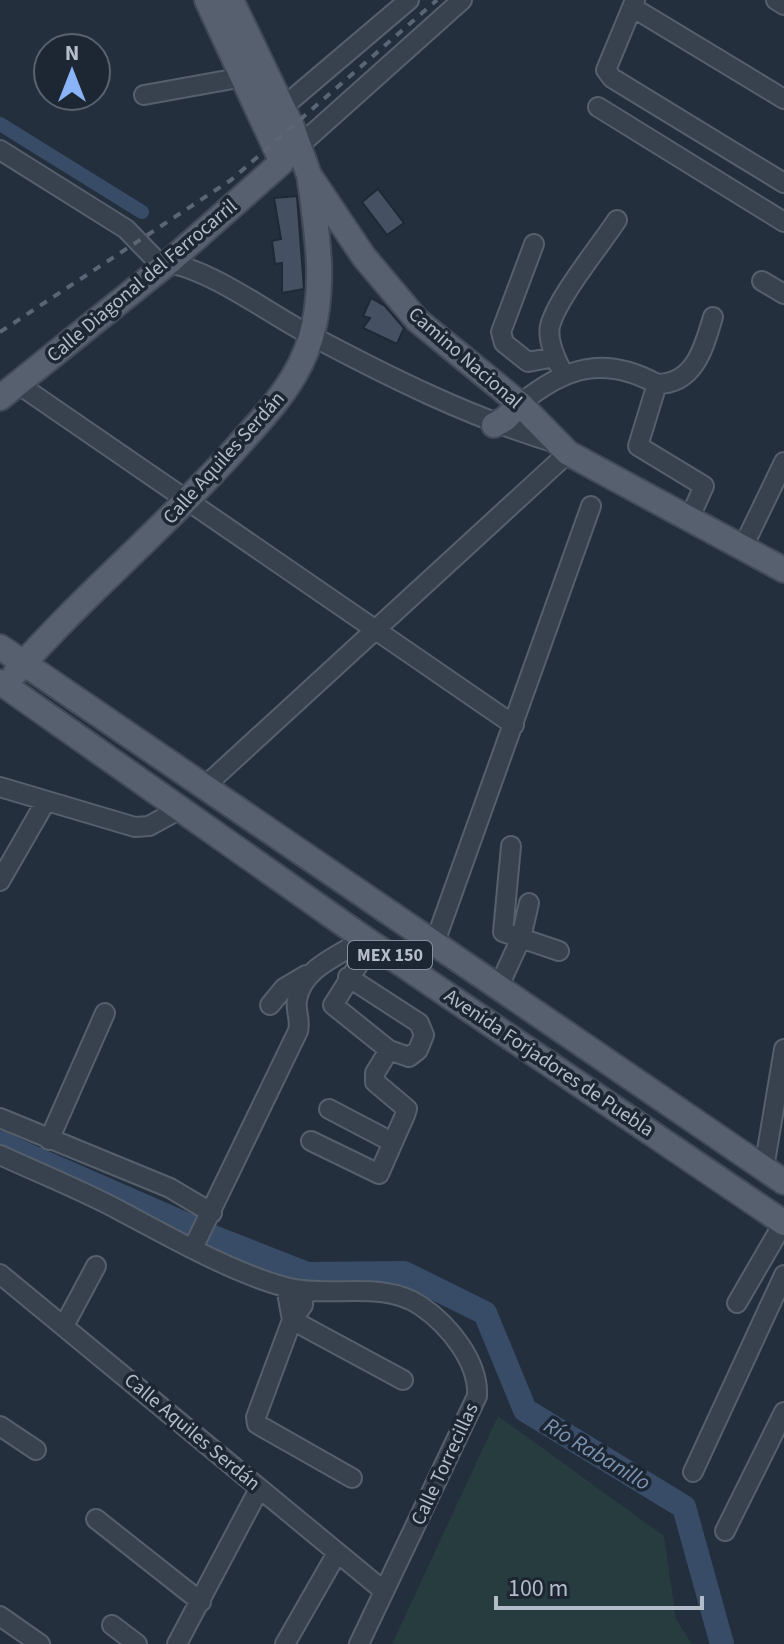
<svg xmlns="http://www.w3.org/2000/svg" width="784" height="1644" viewBox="0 0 784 1644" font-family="'Source Sans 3',sans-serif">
  <rect width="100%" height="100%" fill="#242f3e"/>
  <!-- green -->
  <path fill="#263c3f" d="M498,1416L664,1536L676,1619L692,1644H392Z"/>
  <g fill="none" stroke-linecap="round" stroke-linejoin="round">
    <!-- canal -->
    <path stroke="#394c67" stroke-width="14" d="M0,124L142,212"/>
    <!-- river -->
    <path stroke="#394c67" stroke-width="24" d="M0,1143L192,1227
      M208,1235L307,1274L404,1273L485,1313L525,1410L684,1507L722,1644"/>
  </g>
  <!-- building -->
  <path fill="#455162" stroke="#1f2835" stroke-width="2" d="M378,189L404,223L387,235L362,202Z
    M297,196L304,289L282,293V263L275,264L272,241L281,239L274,198Z
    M371,298L385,306L404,328L397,344L363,328L370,318L363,316Z"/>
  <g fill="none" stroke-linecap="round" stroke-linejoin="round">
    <!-- minor casing -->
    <g stroke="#565f6c" stroke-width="22">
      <path id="minor" d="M635,0L606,70L612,78L784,183
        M776,0L784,5
        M632,7L784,99
        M144,95L244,77
        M283,107L409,0
        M598,107L784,222
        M300,145L462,0
        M0,150L126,229L157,261C208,266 264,311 310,335C389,377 471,418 556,443
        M534,244L501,332L504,343L528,362L555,357
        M762,281L784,294
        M563,373C556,360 547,341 550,326C557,298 600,246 617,220
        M18,384L514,725
        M657,384C695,384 704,347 713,317
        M520,404C565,367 604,355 657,384L638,446L704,486L689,519
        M742,549L784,462
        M0,787L135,827L149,826L182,808
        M204,787L568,453
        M511,846L503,932L559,951
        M0,881L46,801
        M435,942L591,506
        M348,977L419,1023L424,1035L418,1050L409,1057L389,1050
        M499,986L521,938L529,903
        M270,1005L284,988L306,975
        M329,1109L392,1142
        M0,1118L170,1188L212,1213
        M49,1140L105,1013
        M311,1141L379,1174L405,1115L407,1109L375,1082V1073L389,1050L333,1005L372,943
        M0,1155C39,1173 79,1189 117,1209C168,1236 234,1274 289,1288C332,1298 383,1280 421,1306C449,1325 479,1362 477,1396L359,1644
        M764,1168L784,1049
        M193,1248L298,1031C301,1019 295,1011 297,1000C302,968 340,955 365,939
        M0,1274L384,1591
        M286,1287L292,1320L403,1380
        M304,1290L303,1305L292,1320L256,1417L257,1424L352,1478
        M737,1303L784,1222
        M65,1324L96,1266
        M0,1426L36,1450
        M693,1472L784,1275
        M96,1519L201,1602
        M725,1531L784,1412
        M0,1616L40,1644
        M112,1625L137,1644
        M177,1644L259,1489
        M285,1644L337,1553"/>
    </g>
    <!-- major casing -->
    <g stroke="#414a57" stroke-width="28">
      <path id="major" d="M231,0L292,127L309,175L364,257L417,320L520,404L568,453L784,570
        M0,398L169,262L282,162L207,0
        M494,425L505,419L520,404
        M0,647L784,1182
        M16,672C85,593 167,526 237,447C267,413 298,382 311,337C326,286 317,233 310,181
        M0,682L365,939L784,1223"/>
    </g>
    <!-- minor -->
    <use href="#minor" stroke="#38414e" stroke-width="18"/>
    <!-- major -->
    <use href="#major" stroke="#56606e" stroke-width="24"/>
    <!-- rail -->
    <path stroke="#5a6575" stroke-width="4" stroke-dasharray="8 8" stroke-linecap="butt" d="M0,332L231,180L437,0"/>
  </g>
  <g text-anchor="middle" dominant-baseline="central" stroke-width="7" stroke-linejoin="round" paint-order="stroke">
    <!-- shield labels -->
    <rect fill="#1d2633" stroke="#878f9c" stroke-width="2" x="348" y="941" width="84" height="28" rx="6"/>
    <g font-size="18" font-weight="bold" fill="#b4bcc9">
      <text x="390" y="955">MEX 150</text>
    </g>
    <!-- street labels -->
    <g font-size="20" fill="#b4bcc9" stroke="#1d2633">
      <text transform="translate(142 281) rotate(-40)">Calle Diagonal del Ferrocarril</text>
      <text transform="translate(465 358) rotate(41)">Camino Nacional</text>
      <text transform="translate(224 458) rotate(-48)">Calle Aquiles Serdán</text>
      <text transform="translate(549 1063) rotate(34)">Avenida Forjadores de Puebla</text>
      <text transform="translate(192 1432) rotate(40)">Calle Aquiles Serdán</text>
      <text transform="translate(445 1464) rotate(-65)">Calle Torrecillas</text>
    </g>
    <!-- water labels -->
    <g font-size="22" font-style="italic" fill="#7c92b1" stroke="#1d2633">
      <text transform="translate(597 1454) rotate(31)">Río Rabanillo</text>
    </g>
  </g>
  <!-- north arrow -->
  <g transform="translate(72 72)"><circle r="38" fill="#1d2633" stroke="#59626f" stroke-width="2"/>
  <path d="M0-6L14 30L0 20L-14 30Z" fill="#8ab4f8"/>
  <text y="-12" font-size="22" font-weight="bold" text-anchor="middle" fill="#b4bcc9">N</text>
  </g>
  <!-- scale -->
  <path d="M496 1596v12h206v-12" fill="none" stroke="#b4bcc9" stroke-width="4"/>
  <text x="508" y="1596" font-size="24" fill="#b4bcc9" stroke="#1d2633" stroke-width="6" paint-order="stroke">100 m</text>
</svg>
